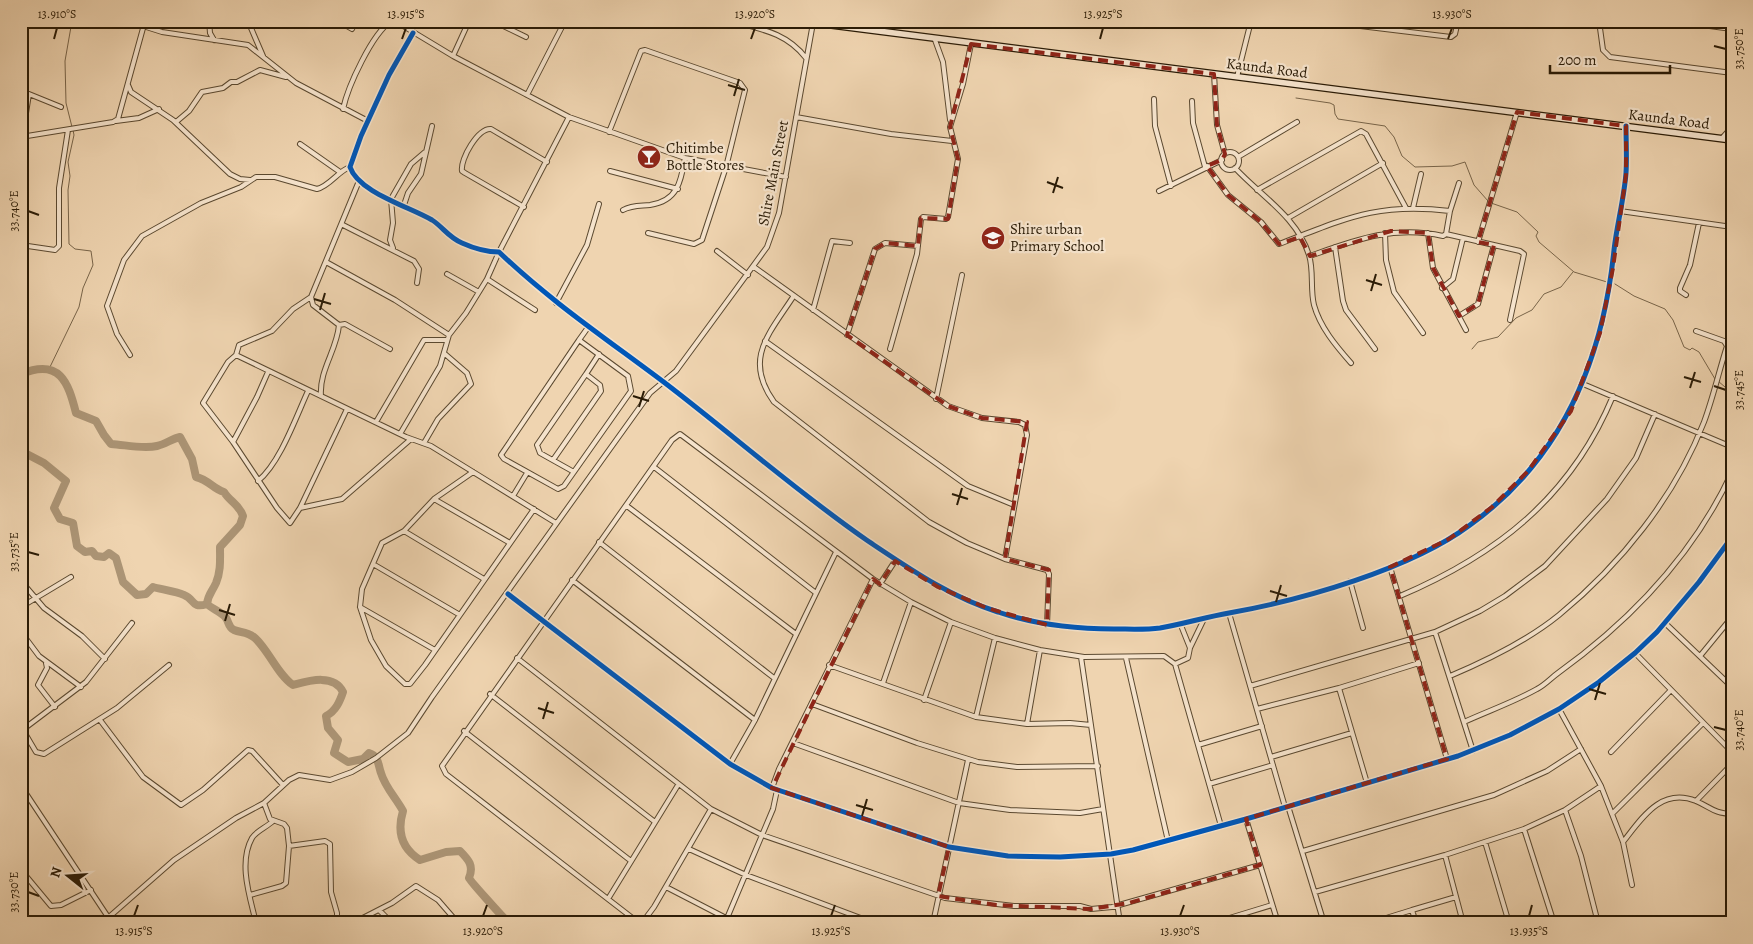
<svg xmlns="http://www.w3.org/2000/svg" width="1753" height="944" viewBox="0 0 1753 944" font-family="Alegreya,serif">
  <rect width="100%" height="100%" fill="#efd4b0"/>
  <filter id="stains"><feTurbulence type="fractalNoise" baseFrequency=".004" numOctaves="4"/><feColorMatrix values="0 0 0 0 .2 0 0 0 0 .09 0 0 0 0 .02 0 0 0 .5 -.17"/></filter>
  <radialGradient id="worn" r=".72"><stop offset=".6" stop-color="#630" stop-opacity="0"/><stop offset="1" stop-color="#630" stop-opacity=".3"/></radialGradient>
  <g fill="none" stroke-linecap="round" stroke-linejoin="round">
    <!-- stream -->
    <path stroke="#786449" stroke-width="1" d="M1296,98L1330,103L1334,105L1335,114L1338,119L1385,126L1394,137L1402,156L1415,167L1452,166L1465,162L1474,185L1488,201
      M72,127L66,103L65,61L72,21
      M1491,203L1517,212L1538,232L1536,236L1539,242L1574,272L1607,282
      M1615,284L1634,296L1665,309L1673,320L1684,347L1690,350L1692,348L1699,352L1715,379
      M1472,349L1478,342L1498,337L1516,318L1532,310L1544,294L1561,287L1573,272
      M49,369L79,307L83,288L93,265L91,251L75,249L69,244L68,190L70,176L68,162L74,135L73,130
      M1718,381L1732,393"/>
    <!-- river -->
    <path stroke="#ac9576" stroke-width="8" d="M21,374C60,358 68,382 76,413L96,421L104,435L111,444C126,445 143,449 157,446C166,444 171,439 180,437L192,459L196,477C209,480 213,489 224,492C230,502 239,504 243,516L240,525L220,547C220,560 221,571 216,583C212,592 208,594 207,604C212,609 222,612 226,618C229,622 228,627 234,630C241,633 247,631 255,638C269,651 278,675 293,685C308,681 334,673 343,692C340,701 336,711 326,716L328,728L338,740L334,753L348,762L363,759L369,753C379,756 378,765 381,773C385,787 396,798 403,811C397,831 401,848 420,860L446,852L460,851C469,860 474,866 469,878C470,881 501,915 504,918C509,921 513,922 519,923
      M21,451L44,463L66,481L54,508L60,519L73,523L77,546L85,552L92,551L96,556L104,557L109,553L116,558L123,582L137,595L146,594L153,587C160,589 178,592 184,595C195,599 191,609 207,604"/>
    <!-- street casing -->
    <g stroke="#5b4930" stroke-width="6">
      <path id="street" d="M209,21L210,33L214,40
        M248,21L263,56
        M338,21L352,29L356,21
        M395,21L453,56L569,117L685,158L786,177
        M493,21L526,37
        M730,21C760,29 786,32 806,58
        M1319,21L1451,37L1455,34L1458,21
        M1599,21L1603,50L1610,57L1732,73
        M1672,21L1732,29
        M143,26L162,32L248,45L296,83L368,121
        M413,33L389,75L361,136L350,167C358,192 410,207 432,220C443,227 448,237 462,243C473,248 486,252 499,252C550,301 608,340 665,383C733,435 797,492 868,541C910,569 950,597 998,612C1036,625 1073,629 1114,629C1129,629 1145,630 1160,628C1183,624 1206,617 1229,613C1302,600 1411,569 1470,525C1562,459 1603,359 1614,250C1617,224 1624,199 1626,173C1627,157 1626,141 1626,126
        M935,40L943,62L950,120
        M453,56L469,21
        M1214,74L1217,125L1225,154
        M1237,77L1251,21
        M128,85L131,92L173,120L230,174L240,179L250,180
        M21,93L29,94L23,132L21,176
        M29,94L61,107
        M527,95L565,21
        M1154,99L1155,126L1171,186
        M1192,101L1193,123L1205,167
        M343,109C348,86 372,34 391,21
        M796,117L891,134L952,141
        M116,121L139,118L159,109
        M175,121L176,122L189,111L202,92L223,88L231,82H237L260,70L286,77
        M609,132L641,51L645,50L740,83L745,90L726,167L702,240L694,244L648,233
        M21,137L113,122L118,119L145,21
        M1722,138L1732,127
        M300,144L340,172
        M1221 161a9 9 0 1 1 18 0a9 9 0 1 1-18 0Z
        M1238,157L1297,122
        M1207,166L1228,195L1261,222L1279,244C1345,219 1377,202 1450,211L1459,183
        M1235,168C1261,196 1297,217 1309,255C1314,271 1310,289 1314,305C1320,327 1336,346 1351,363
        M610,171L678,189
        M1257,190L1361,131L1366,134L1406,208
        M1159,191L1222,160
        M404,205L408,193L421,174L432,126
        M524,207L465,173L462,171C460,159 478,128 491,129L547,162
        M1413,208L1421,174
        M623,210C632,205 640,206 650,205C678,201 681,181 685,158
        M1620,211L1732,227
        M1288,218L1383,163
        M343,225L414,261L419,269L417,283
        M1385,233L1386,260L1394,292L1423,333
        M1428,233L1433,268L1466,330
        M1446,234L1520,251L1524,254L1510,320
        M1478,242L1517,112
        M21,245L55,250L59,246V188L68,130
        M1335,247L1343,301L1346,310L1375,349
        M393,248L390,240L393,223L391,199L411,164L425,152
        M717,251L748,275
        M1310,256C1355,240 1393,225 1443,236L1446,234L1450,211
        M326,262L395,300L449,335
        M754,267L948,406L982,418L1019,422L1025,425L1027,435L1005,559
        M447,274L479,292
        M487,279L535,310
        M1442,288L1453,279L1463,238
        M1686,295L1680,291V288L1690,265L1699,223
        M793,297C769,334 743,359 774,402L929,522L967,543L1005,559L1047,570L1049,574L1047,625
        M556,303L587,245L599,204
        M813,310L832,241L850,243
        M1459,316L1478,304L1494,245
        M339,325L345,324L390,349
        M1696,331L1724,341L1727,346L1732,342
        M847,335L875,249L885,243L918,246
        M579,340L628,376L631,391L564,486L558,489L504,459L501,455Z
        M579,340L589,326
        M765,341L968,486L1014,505
        M890,349L917,254L921,219L923,217L946,219L948,217L958,159L950,127L963,84L971,44
        M130,355L117,334L107,306L124,260L142,236L201,203L241,187L256,177H275L317,189C330,186 338,171 350,167
        M236,355L239,345L272,331L293,309L311,297
        M586,374L599,354
        M1583,384L1732,447
        M321,396C319,370 337,350 339,325L313,305L311,297L359,181
        M936,399L962,275
        M347,409L300,508L290,523L277,508L233,442L203,403L228,362L236,355L406,437L431,446L556,523
        M376,422L424,340H447
        M400,434L440,366L449,335L466,313L487,279L499,252L569,117
        M233,442L257,397L268,372
        M424,443L438,419L471,384L467,373L445,354
        M553,460L601,391L600,385L586,374L537,445L540,453L574,472
        M654,467L816,593
        M473,472L434,499L404,531L382,543L362,589L360,607L371,640L386,666L405,684H410L425,665L534,509
        M258,481C280,463 296,417 308,391
        M513,496L527,473
        M434,499L510,543
        M627,506L796,634
        M300,508L342,499L411,439
        M404,531L484,579
        M599,542L774,678
        M373,564L460,615
        M1390,567L1447,759
        M572,580L755,720
        M21,581L44,608L82,636L105,659
        M1350,581L1363,628
        M880,584L895,561
        M508,594L730,764L772,788L949,847L1008,856L1060,857L1111,854L1133,850L1246,819L1458,756L1510,735L1559,709L1599,682L1635,653L1657,632L1699,582L1732,537
        M1400,596C1498,554 1571,497 1613,396
        M21,607L71,577
        M360,607L435,650
        M1229,613L1285,807
        M1665,623L1732,687
        M21,632L39,656L81,687
        M1435,632L1473,751
        M1190,648L1204,619
        M1635,653L1732,752
        M1700,656L1732,617
        M1081,657L1120,923
        M517,658L711,809L762,835L945,898L1014,906H1080L1091,909L1112,907L1260,865
        M1126,658L1168,841
        M46,663L47,668L38,685L55,707
        M1175,664L1188,658L1190,648L1180,623
        M829,665L976,717L1027,724L1070,723L1091,725
        M1450,676C1488,660 1527,641 1559,615C1620,565 1675,497 1704,422C1713,398 1719,371 1727,346
        M883,683L911,602
        M1250,686L1435,632L1480,611L1505,596L1545,566L1607,499L1636,458L1655,414
        M1339,688L1419,663
        M490,694L655,822
        M924,700L951,622
        M812,704L917,743L978,762L1017,767L1098,766
        M1257,709L1339,688L1367,783
        M1559,709L1601,786L1623,842L1632,885
        M976,717L995,638
        M100,720L143,777L181,805L203,790L248,750L252,751L283,785
        M1464,722C1488,711 1514,702 1537,689C1545,685 1551,678 1558,673C1630,621 1694,554 1732,472
        M1027,724L1040,650
        M23,730L36,752L44,754L117,708L169,665
        M21,731L86,682L132,623
        M464,731L631,861
        M793,743L959,803L1010,810L1080,813L1103,809
        M1198,745L1262,726
        M1611,752L1671,690
        M1271,757L1352,733
        M730,764L755,720L836,552
        M1209,784L1273,765
        M21,786L112,923
        M772,788L779,769L873,579
        M1696,801L1732,764
        M1288,806L1324,923
        M1565,810L1581,856L1598,923
        M1612,814L1703,723
        M1246,819L1278,923
        M1524,829L1554,923
        M1485,842L1509,923
        M1623,842C1642,818 1661,787 1696,801C1712,808 1713,813 1732,814
        M289,846L325,841L330,844L331,892L337,913V922
        M689,849L746,875L874,923
        M1303,851L1494,795L1547,771L1581,749
        M1445,855L1463,923
        M21,870L51,906L61,905L91,890
        M666,887L726,918L743,923
        M1315,892L1445,855L1524,829L1565,810L1601,786
        M250,895L282,886L286,883L289,846L287,828L284,824L270,819L264,803
        M608,899L678,785
        M379,910L392,923
        M1412,910L1456,897
        M109,917L174,860L236,818L264,803L289,780L299,775L330,780L352,772L376,758L408,733L432,697L650,393L676,371L767,247L779,213L813,23
        M256,923C250,897 238,863 252,838C256,831 267,827 273,821
        M319,923L332,921L339,923
        M353,923L392,903L416,886L438,900L458,923
        M639,923L446,774L442,766L672,440L680,434L873,579L911,602L951,622L995,638L1040,650L1084,657L1164,656L1175,664L1221,826
        M642,923L654,907L711,809
        M725,923L773,809L777,790
        M933,923L968,760
        M1213,923L1272,905
        M1370,923L1412,910L1416,923"/>
    </g>
    <!-- secondary casing -->
    <g stroke="#2a1b06" stroke-width="8">
      <path id="secondary" d="M800,21L1732,140"/>
    </g>
    <!-- street -->
    <use href="#street" stroke="#f5e3cc" stroke-width="4"/>
    <!-- secondary -->
    <use href="#secondary" stroke="#f5e3cc" stroke-width="5.5"/>
    <!-- cycleway casing -->
    <g stroke="#f5e3cc" stroke-width="8">
      <path id="cycleway" d="M413,33L389,75L361,136L350,167C358,192 410,207 432,220C443,227 448,237 462,243C473,248 486,252 499,252C550,301 608,340 665,383C733,435 797,492 868,541C910,569 950,597 998,612C1036,625 1073,629 1114,629C1129,629 1145,630 1160,628C1183,624 1206,617 1229,613C1302,600 1411,569 1470,525C1562,459 1603,359 1614,250C1617,224 1624,199 1626,173C1627,157 1626,141 1626,126
        M508,594L730,764L772,788L949,847L1008,856L1060,857L1111,854L1133,850L1246,819L1458,756L1510,735L1559,709L1599,682L1635,653L1657,632L1699,582L1732,537"/>
    </g>
    <!-- cycleway -->
    <use href="#cycleway" stroke="#0057b8" stroke-width="5"/>
  </g>
  <!-- marked area -->
  <path fill="none" stroke="#8f2418" stroke-width="4" stroke-dasharray="10 6" stroke-linejoin="round" d="M971,44L1214,74L1217,125L1225,154L1222,160L1207,166L1228,195L1261,222L1279,244L1300,237L1310,256L1391,231L1428,233L1433,268L1459,316L1478,304L1494,245L1478,242L1517,112L1626,126V175L1613,268L1600,333L1571,411L1528,471L1492,507L1449,539L1390,567L1447,759L1246,819L1260,865L1129,903L1091,909L996,905L938,896L949,847L772,788L873,579L880,584L895,561L938,587L987,608L1047,625L1049,570L1005,559L1027,422L982,418L948,406L847,335L875,249L885,243L918,246L921,218L948,219L958,159L950,127Z"/>
  <!-- ticks -->
  <path fill="none" stroke="#2a1b06" stroke-width="2" d="M54,39L57,28M402,39L406,28M751,39L755,28M1100,39L1103,28M1448,39L1452,28M1714,46L1726,49M728,85L745,90M734,96L739,79M1047,182L1063,188M1053,193L1058,177M28,211L39,215M1366,280L1382,285M1371,291L1376,274M314,299L331,304M320,310L325,293M1684,377L1701,382M1714,386L1726,390M1690,388L1695,372M633,396L649,401M639,407L644,391M952,494L968,499M957,505L962,488M28,552L39,555M1270,591L1287,596M1276,602L1281,585M219,610L235,615M225,621L230,604M1589,689L1606,694M1595,700L1600,683M538,708L554,713M543,719L548,702M1714,727L1726,730M856,805L873,810M862,816L867,799M28,892L39,896M134,916L138,905M483,916L487,905M831,916L835,905M1180,916L1184,905M1529,916L1532,905"/>
  <!-- icons -->
  <defs>
    <g id="bar-disc" transform="scale(1.25)"><circle r="9.5" fill="#8f2418" stroke="#f5e3cc"/><path d="M-6-5H6L.8 .8V4.5H3.5V6h-7V4.5H-.8V.8Z" fill="#fff"/></g>
    <g id="school-disc" transform="scale(1.25)"><circle r="9.5" fill="#8f2418" stroke="#f5e3cc"/><path d="M0-5L7-2L0 1L-7-2ZM-4 1L0 2.5L4 1V4Q0 6-4 4Z" fill="#fff"/></g>
  </defs>
  <g fill-rule="evenodd">
    <use href="#bar-disc" x="649" y="157"/>
    <use href="#school-disc" x="993" y="238"/>
  </g>
  <g text-anchor="middle" dominant-baseline="central" stroke-width="4.5" stroke-linejoin="round" paint-order="stroke">
    <!-- street labels -->
    <g font-size="15" fill="#2a1b06" stroke="#f5e3cc">
      <text transform="translate(1267 68) rotate(7)">Kaunda Road</text>
      <text transform="translate(1669 119) rotate(7)">Kaunda Road</text>
      <text transform="translate(773 173) rotate(-79)">Shire Main Street</text>
    </g>
    <!-- poi labels -->
    <g font-size="15" fill="#2a1b06" stroke="#f5e3cc" text-anchor="start">
      <text x="666" y="148">Chitimbe<tspan x="666" dy="17">Bottle Stores</tspan></text>
      <text x="1010" y="229">Shire urban<tspan x="1010" dy="17">Primary School</tspan></text>
    </g>
  </g>
  <!-- margin -->
  <rect width="1753" height="944" fill="none" stroke="#efd4b0" stroke-width="55"/>
  <!-- north arrow -->
  <g transform="translate(68 876) rotate(287)" stroke="#f5e3cc" stroke-width="4" paint-order="stroke">
  <path d="M0-4L9 19L0 12L-9 19Z" fill="#2a1b06"/>
  <text y="-8" font-size="14" font-weight="bold" text-anchor="middle" fill="#2a1b06">N</text>
  </g>
  <!-- scale -->
  <path d="M1550 65v8h120v-8" fill="none" stroke="#2a1b06" stroke-width="2.5"/>
  <text x="1558" y="65" font-size="15" fill="#2a1b06" stroke="#f5e3cc" stroke-width="4" paint-order="stroke">200 m</text>
  <rect x="28" y="28" width="1698" height="888" fill="none" stroke="#2a1b06" stroke-width="2"/>
  <g font-size="12" text-anchor="middle" fill="#2a1b06">
    <text x="57" y="18">13.910°S</text>
    <text x="406" y="18">13.915°S</text>
    <text x="755" y="18">13.920°S</text>
    <text x="1103" y="18">13.925°S</text>
    <text x="1452" y="18">13.930°S</text>
    <text transform="translate(1739 49) rotate(-90)" y="4">33.750°E</text>
    <text transform="translate(14 211) rotate(-90)" y="4">33.740°E</text>
    <text transform="translate(1739 390) rotate(-90)" y="4">33.745°E</text>
    <text transform="translate(14 552) rotate(-90)" y="4">33.735°E</text>
    <text transform="translate(1739 730) rotate(-90)" y="4">33.740°E</text>
    <text transform="translate(14 892) rotate(-90)" y="4">33.730°E</text>
    <text x="134" y="935">13.915°S</text>
    <text x="483" y="935">13.920°S</text>
    <text x="831" y="935">13.925°S</text>
    <text x="1180" y="935">13.930°S</text>
    <text x="1529" y="935">13.935°S</text>
  </g>
  <rect width="100%" height="100%" filter="url(#stains)"/>
  <rect width="100%" height="100%" fill="url(#worn)"/>
</svg>
